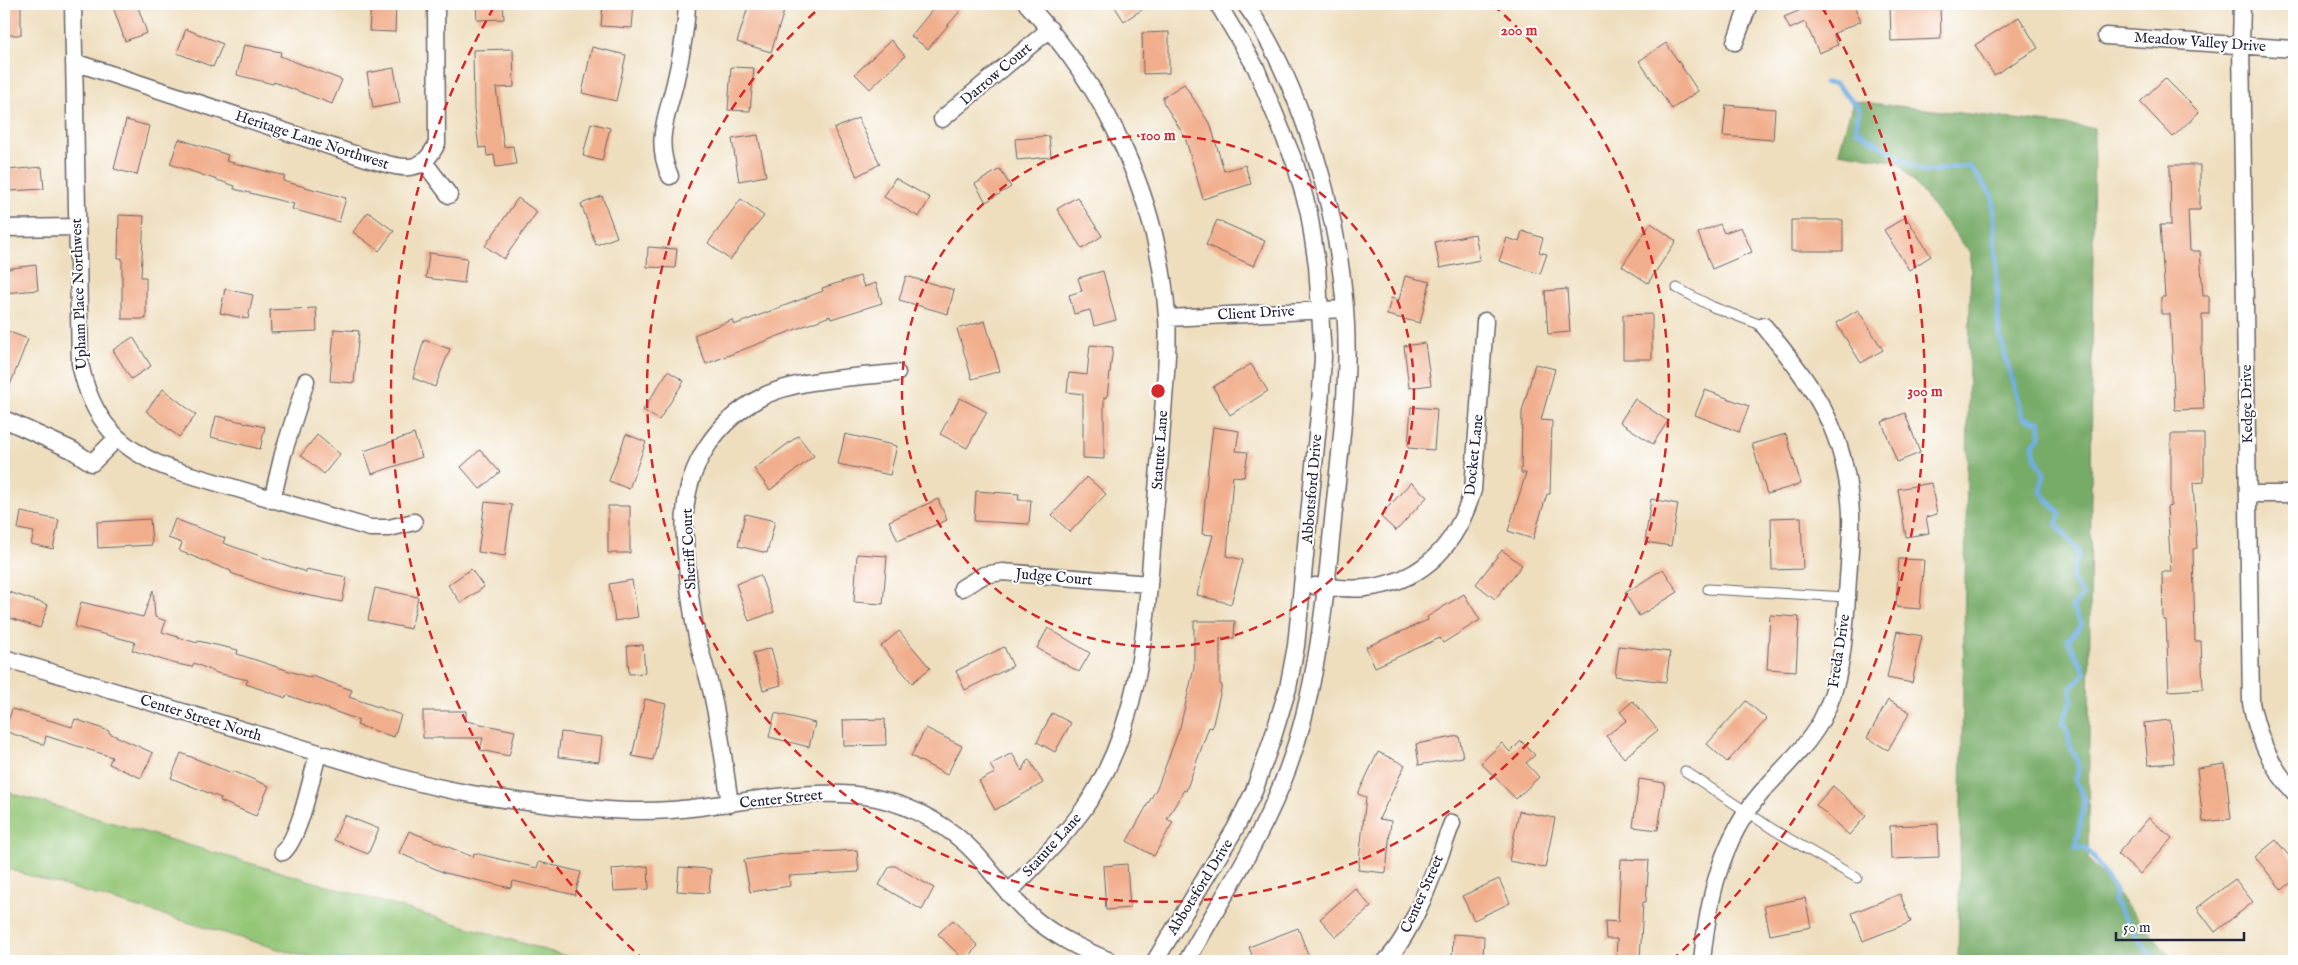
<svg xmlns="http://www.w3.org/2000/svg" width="2298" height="965" viewBox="0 0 2298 965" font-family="'IM FELL English',serif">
  <rect width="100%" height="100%" fill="#fff"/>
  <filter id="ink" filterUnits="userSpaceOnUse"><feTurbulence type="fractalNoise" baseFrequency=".02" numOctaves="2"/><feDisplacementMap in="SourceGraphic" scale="10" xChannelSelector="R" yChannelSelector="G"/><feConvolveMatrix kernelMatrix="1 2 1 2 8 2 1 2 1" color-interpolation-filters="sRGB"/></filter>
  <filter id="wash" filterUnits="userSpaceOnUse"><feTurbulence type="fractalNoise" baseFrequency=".0096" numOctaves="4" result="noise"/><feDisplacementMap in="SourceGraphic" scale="20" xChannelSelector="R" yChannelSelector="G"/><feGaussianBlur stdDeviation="1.12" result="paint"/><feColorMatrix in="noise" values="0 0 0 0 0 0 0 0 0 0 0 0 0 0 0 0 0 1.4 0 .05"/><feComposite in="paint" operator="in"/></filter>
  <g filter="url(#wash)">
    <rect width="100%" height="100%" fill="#eedebe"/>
    <!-- green -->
    <path fill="#94c677" stroke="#5b7459" d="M4,791L522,943L582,961H319L4,868Z"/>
    <!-- forest -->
    <path fill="#77ab68" stroke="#4c6652" d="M1853,101L2094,128L2088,859L2171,958L2214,961H1958L1971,254L1898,162L1839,152Z"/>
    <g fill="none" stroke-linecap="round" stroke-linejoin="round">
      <!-- stream -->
      <path stroke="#70aee2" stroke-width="5" d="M1825,83L1836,84L1859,108L1856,130L1923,172L1969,166L1993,197L1999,334L2023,418L2040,422V438L2033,443L2035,457L2044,473L2041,492L2060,514L2056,524L2079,552L2072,579L2083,595L2072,608L2082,624L2068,640L2085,673L2071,688L2072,702L2062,723C2069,732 2067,731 2069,741C2072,756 2084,763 2075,780L2085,800L2075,848H2085L2093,856L2115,891L2114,902L2154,961
        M336,961H345"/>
    </g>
    <g id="blocks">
      <!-- building -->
      <path fill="#f1ae8c" d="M4,4H21V35H4Z
        M112,4H137L147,33L125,41Z
        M371,4H396L395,32L369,31Z
        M476,4H503L504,19L477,20Z
        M603,4H634L632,28L601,26Z
        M749,4H771L785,8L771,52L737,42Z
        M937,4H951L960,11L928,49L911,36Z
        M1113,4H1151L1124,21Z
        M1815,4H1853L1861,21L1833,34L1838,45L1819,53L1805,22L1790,29L1784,17Z
        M1890,4H1940L1941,39L1891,41Z
        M2019,17L2038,48L1994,75L1975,45Z
        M186,29L223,44L213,67L177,53Z
        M1169,32V73L1143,74L1142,33Z
        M891,40L905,56L870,89L855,74Z
        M1666,43L1698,91L1672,109L1639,61Z
        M244,45L281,52L280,56L342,80L332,104L274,82L273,84L237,75Z
        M592,47L626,55L616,101L582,93Z
        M513,49L514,87L496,88L504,147L513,146L516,164L496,167L494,155L487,156L486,147L479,148L474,109L473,50Z
        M731,67L754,68L750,111L728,110Z
        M394,68L400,103L373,108L367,73Z
        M2165,78L2199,112L2173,137L2140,102Z
        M1184,84L1211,126L1224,171L1245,165L1251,184L1203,199L1185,137L1163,102V97Z
        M1726,105L1775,109L1773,140L1723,136Z
        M858,118L880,164L857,176L834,129Z
        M126,120L149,126L137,175L114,169Z
        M591,123L610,128L602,161L583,156Z
        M758,135L766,176L739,181L732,139Z
        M1049,136L1051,157L1017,160L1015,139Z
        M179,139L228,155L226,161L285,176L283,181L346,198L339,222L292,209L294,204L234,189L235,186L170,164Z
        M2170,165H2200V210H2188L2190,251H2200L2203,296H2209V314H2202V347H2201L2204,409L2175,410L2170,314H2161V297H2165L2160,225H2171Z
        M42,167L44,189L9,191L7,170Z
        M1000,169L1011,187L986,202L975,184Z
        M895,178L930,198L919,217L884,197Z
        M602,196L617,237L596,245L581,204Z
        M1077,197L1102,236L1082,249L1057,209Z
        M518,198L537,212L504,259L485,246Z
        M741,199L764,216L730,260L708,243Z
        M368,212L394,231L379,251L353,232Z
        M119,215L144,216L141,277H146V319H122V258H118Z
        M1906,217L1931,256L1909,270L1884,230Z
        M1217,220L1265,241L1254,266L1206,245Z
        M1791,220H1843V251H1791Z
        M1651,223L1676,241L1648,283L1622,266Z
        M1720,224L1724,233L1741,227L1752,252L1712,269L1698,233Z
        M1522,231L1543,238L1539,252L1547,254L1540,274L1499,261L1507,238L1519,242Z
        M1475,234L1480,260L1440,268L1435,242Z
        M648,247L677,249L675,268L647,267Z
        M429,253L467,258L464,283L426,278Z
        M36,265L38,290L4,293V269Z
        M1103,271L1116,320L1094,326L1090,310L1074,314L1069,295L1082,291L1078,278Z
        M860,276L864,287L876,283L882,303L831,319L830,316L706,364L694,335L732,320L734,325L823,291L822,288Z
        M906,276L954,290L948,314L899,300Z
        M1405,276L1430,282L1420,323L1387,315L1391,298L1399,300Z
        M225,289L253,295L248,319L220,313Z
        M1567,289L1570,332L1548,334L1545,291Z
        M316,308L317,331L271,333L270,310Z
        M1858,310L1883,350L1861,363L1836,323Z
        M1652,314V359H1623V315Z
        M985,321L1000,371L972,379L957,329Z
        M334,329L359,331L354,383L330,381Z
        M7,331L28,339L5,398L4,339Z
        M133,337L151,366L131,379L113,350Z
        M424,340L450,349L435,387L413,378Z
        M1425,343L1431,385L1409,388L1404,346Z
        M1090,345L1113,347L1107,397H1104V459L1083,458V394L1067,392L1069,373L1087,375Z
        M1251,364L1268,391L1230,415L1213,387Z
        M1535,364L1555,369L1541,420L1552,421L1550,494H1547L1533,539L1508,531L1526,473H1521L1522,412Z
        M668,371L684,381L659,420L643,410Z
        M163,389L196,415L179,437L146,411Z
        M1705,390L1749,406L1739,432L1695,415Z
        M960,398L987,412L967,448L940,434Z
        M1635,399L1668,421L1653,444L1620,422Z
        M1411,407L1437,409L1434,450L1408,448Z
        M1905,413L1920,453L1897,462L1882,422Z
        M216,416L265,427L260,449L211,437Z
        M1213,427L1239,431L1236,451L1248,452L1244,477L1233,476L1227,556L1243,560L1231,604L1197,595L1213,535L1202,534L1208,467Z
        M414,434L422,457L372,474L364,451Z
        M626,434L646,442L629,489L609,481Z
        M845,434L897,446L890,475L838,464Z
        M1786,434L1801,484L1767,494L1752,444Z
        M2171,434H2204V482L2193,483L2197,548L2193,549L2195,641H2201L2203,689L2169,691L2166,620H2163L2162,572H2171L2167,507L2171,506Z
        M317,435L340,454L324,474L301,455Z
        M798,436L814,456L770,490L754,469Z
        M480,450L500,472L480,489L461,467Z
        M1087,477L1106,494L1070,532L1052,515Z
        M1411,482L1427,497L1396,531L1380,516Z
        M1931,483L1937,514L1926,517L1929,533L1906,537L1898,489Z
        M976,491L1019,494L1018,500H1031L1029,524L974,521Z
        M938,499L947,520L898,541L889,521Z
        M1651,499L1678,504L1671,546L1645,542Z
        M485,502L512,505L505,556L478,552Z
        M608,506H630V553H608Z
        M21,512L59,520L53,549L31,544L34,532L18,529Z
        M745,514L775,521L767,553L738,546Z
        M1801,517L1803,569L1772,570L1771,518Z
        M150,519L152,545L98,548L97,522Z
        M175,519L225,538L223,543L306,572V569L347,577L342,602L276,589L231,573V571L179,551L182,543L168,538Z
        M1502,550L1522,565L1495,599L1476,584Z
        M857,554L887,556L883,604L854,602Z
        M1899,559L1924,560L1920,609L1896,607Z
        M471,569L484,587L461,603L448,585Z
        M1663,569L1678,592L1639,616L1625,593Z
        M760,575L774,612L749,621L736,584Z
        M632,580L638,617L615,621L609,584Z
        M375,588L418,597L411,629L368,620Z
        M153,590L155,617L166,621L162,632L197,643L198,641L238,650L237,654L311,678L312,676L352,690L349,697L401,715L394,737L357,725L359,720L287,695L286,698L246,684L248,680L217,673L194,663L192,667L172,663L132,650L135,642L75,627L81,602L143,617Z
        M9,592L48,605L40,628L4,616V607Z
        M1464,594L1480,620L1443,643L1440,638L1375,667L1366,647L1428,620L1427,617Z
        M1770,615L1799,617L1796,671L1767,669Z
        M1194,621H1235L1234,638H1220V684L1222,685L1212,728L1209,727L1186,791L1184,790L1167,819L1173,822L1154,856L1127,841L1158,786L1180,727L1194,668Z
        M1048,628L1090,653L1079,672L1037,648Z
        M899,631L930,668L912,683L881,646Z
        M1897,631L1922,636L1912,683L1887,678Z
        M643,645L645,673L629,674L627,646Z
        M1619,646L1670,652L1666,682L1615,676Z
        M1004,647L1013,666L965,690L956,671Z
        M771,648L781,685L763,690L753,653Z
        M645,699L666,704L653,760L632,756Z
        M1888,700L1910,712L1888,750L1867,738Z
        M1633,701L1658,730L1624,758L1606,736L1627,720L1620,712Z
        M1746,701L1767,719L1727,762L1707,744Z
        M12,709L72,727L75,719L109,731V733L153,753L141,778L109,764L112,757L46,736L44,745L5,731Z
        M423,711H466V721L515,731L509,756L480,750L483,738H423Z
        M775,713L815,723L809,747L769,737Z
        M1052,713L1071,723L1055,752L1037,742Z
        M885,719L886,745L844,746L843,720Z
        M2170,720L2174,763L2148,765L2144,723Z
        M926,728L962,746L947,775L911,756Z
        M561,732L602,737L599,762L558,757Z
        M1459,736L1463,757L1419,765L1416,744Z
        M1521,741L1535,755L1526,763L1539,777L1516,799L1481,763L1502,743L1510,752Z
        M1378,752L1405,765L1379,819L1391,821L1386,873L1358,870L1366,797L1358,794Z
        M181,753L232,773L233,771L269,786L256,816L220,801L221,798L171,778Z
        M1012,753L1022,771L1029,759L1043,783L995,810L979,781L995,773L990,765Z
        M2225,764L2231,819L2203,822L2197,768Z
        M1639,779L1665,783L1658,830L1633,827Z
        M1833,786L1866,816L1849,835L1816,805Z
        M1519,811L1555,818L1545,868L1509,861Z
        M344,815L379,829L368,854L334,840Z
        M2149,818L2172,838L2140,874L2117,854Z
        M1938,824L1939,857L1891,859L1890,826Z
        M409,831L473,857L474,853L537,868L539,862L581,872L575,895L513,881L511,888L445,873L399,853Z
        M2276,840L2294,862V880L2282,890L2255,857Z
        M857,850L859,872L789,876L790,886L750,892L744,860L784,854Z
        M1621,859L1649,860L1646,902H1643L1640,961H1616L1617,939H1606L1605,921L1618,922Z
        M1127,864L1130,908L1106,910L1103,866Z
        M648,866L649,889L614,891L612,869Z
        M890,866H895L934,888L922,910L879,885Z
        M679,867L711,869L709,893L677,891Z
        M1499,879L1510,903L1474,920L1462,896Z
        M2235,879L2253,902L2215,932L2197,908Z
        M1355,888L1371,907L1336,937L1320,919Z
        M1900,894L1911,922L1863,941L1852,913Z
        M1805,898L1811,927L1770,935L1764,906Z
        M953,920L978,946L964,960L938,934Z
        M1298,928L1309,957L1297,961H1254L1249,947Z
        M1453,934L1484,936L1483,961H1452Z"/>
    </g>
  </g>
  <g filter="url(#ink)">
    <use href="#blocks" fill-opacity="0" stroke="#696469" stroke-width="1"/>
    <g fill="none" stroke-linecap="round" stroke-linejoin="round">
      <!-- lane casing -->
      <g stroke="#696469" stroke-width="11">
        <path id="lane" d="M1677,288L1713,307L1764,326
          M1708,589L1847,597
          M1685,771L1774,830L1857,878"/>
      </g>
      <!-- street casing -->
      <g stroke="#696469" stroke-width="19">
        <path id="street" d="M73,4L80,363C91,419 119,451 174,470L370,528H389L414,522
          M2242,4L2241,44L2251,703C2258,737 2270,766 2294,792
          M2106,36L2294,49
          M1735,42L1749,4
          M74,62L369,159C399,167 421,178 437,143L436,4
          M942,119L1050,29
          M424,162L449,195
          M670,176C654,141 667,117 675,83C681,57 686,31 687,4
          M4,228L76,227
          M1168,318L1345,309
          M4,419L72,450L92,463L117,438
          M2249,494H2294
          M272,500L283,454L306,381
          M1315,586C1331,587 1349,590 1365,588C1424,582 1457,544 1473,490L1485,321
          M962,588L984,575L1002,572L1149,584
          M4,658L398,777C449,792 499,799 551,805C591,809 631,813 671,810C735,805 812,785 876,798C913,806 950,826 976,854C994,874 1009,897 1030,915C1054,936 1081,949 1110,961
          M730,804C725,770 721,736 714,703C710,681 702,659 697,637C692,614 689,590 687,566C686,549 683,530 685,513C688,464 717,421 760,398C795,379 857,377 897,373
          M283,852C300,837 311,778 318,754
          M1008,893C1035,866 1061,840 1083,810C1145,722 1146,614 1155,511C1159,474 1161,437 1164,399C1166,372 1169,344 1167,317C1159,199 1107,90 1027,4
          M1155,961L1235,829L1254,791L1272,740L1288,688L1296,646L1320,405L1323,357L1317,265L1309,213L1295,163L1256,68L1218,4
          M1187,961C1221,899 1264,835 1288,768C1316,691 1324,611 1332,530C1339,457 1351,381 1345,308C1340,242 1325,179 1302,116C1288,79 1269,36 1245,4
          M1386,961C1416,929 1436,865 1452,823
          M1702,961C1708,901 1720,841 1761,793C1781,770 1806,748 1821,721C1842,683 1844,639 1847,597C1848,569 1852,541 1851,514C1847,432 1814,387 1764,326"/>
      </g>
      <!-- lane -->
      <use href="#lane" stroke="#fff" stroke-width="9"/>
      <!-- street -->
      <use href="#street" stroke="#fff" stroke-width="16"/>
    </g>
  </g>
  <!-- distance rings -->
  <g fill="none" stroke="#d62828" stroke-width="2.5" stroke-dasharray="9 6">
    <circle cx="1158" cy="391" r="256"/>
    <path d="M1493 5A511 511 0 1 1 823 5"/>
    <path d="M645 961A767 767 0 0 1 494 7M1822 7A767 767 0 0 1 1671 961"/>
  </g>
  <g text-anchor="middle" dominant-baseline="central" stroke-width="4" stroke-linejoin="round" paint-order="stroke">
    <!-- street labels -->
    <g font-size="15" fill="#22223b" stroke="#fff">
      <text transform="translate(2200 42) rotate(4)">Meadow Valley Drive</text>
      <text transform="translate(996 74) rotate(-40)">Darrow Court</text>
      <text transform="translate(312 140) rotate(18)">Heritage Lane Northwest</text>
      <text transform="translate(79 294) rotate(-92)">Upham Place Northwest</text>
      <text transform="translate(1256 313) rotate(-3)">Client Drive</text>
      <text transform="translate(2247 404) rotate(-91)">Kedge Drive</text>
      <text transform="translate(1160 450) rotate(-86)">Statute Lane</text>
      <text transform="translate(1474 455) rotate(-84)">Docket Lane</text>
      <text transform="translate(1312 489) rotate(-85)">Abbotsford Drive</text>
      <text transform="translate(689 549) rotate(-93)">Sheriff Court</text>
      <text transform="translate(1054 577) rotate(5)">Judge Court</text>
      <text transform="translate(1839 651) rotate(-81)">Freda Drive</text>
      <text transform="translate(201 718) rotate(17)">Center Street North</text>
      <text transform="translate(781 799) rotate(-6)">Center Street</text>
      <text transform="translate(1052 845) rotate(-48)">Statute Lane</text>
      <text transform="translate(1200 887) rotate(-58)">Abbotsford Drive</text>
      <text transform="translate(1422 894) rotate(-66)">Center Street</text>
    </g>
  </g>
  <circle cx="1158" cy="391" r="8" fill="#d62828" stroke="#fff" stroke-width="2.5"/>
  <g font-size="15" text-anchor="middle" font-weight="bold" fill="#d62828" stroke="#fff" stroke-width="4" stroke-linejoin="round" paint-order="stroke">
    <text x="1519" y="35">200 m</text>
    <text x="1158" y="140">100 m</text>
    <text x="1925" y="396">300 m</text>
  </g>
  <!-- margin -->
  <rect width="2298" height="965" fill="none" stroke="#fff" stroke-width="20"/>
  <!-- scale -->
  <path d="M2116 932v8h128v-8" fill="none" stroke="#22223b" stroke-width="2.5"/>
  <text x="2123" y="932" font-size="15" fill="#22223b" stroke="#ffffff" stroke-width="4" paint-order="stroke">50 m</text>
</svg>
